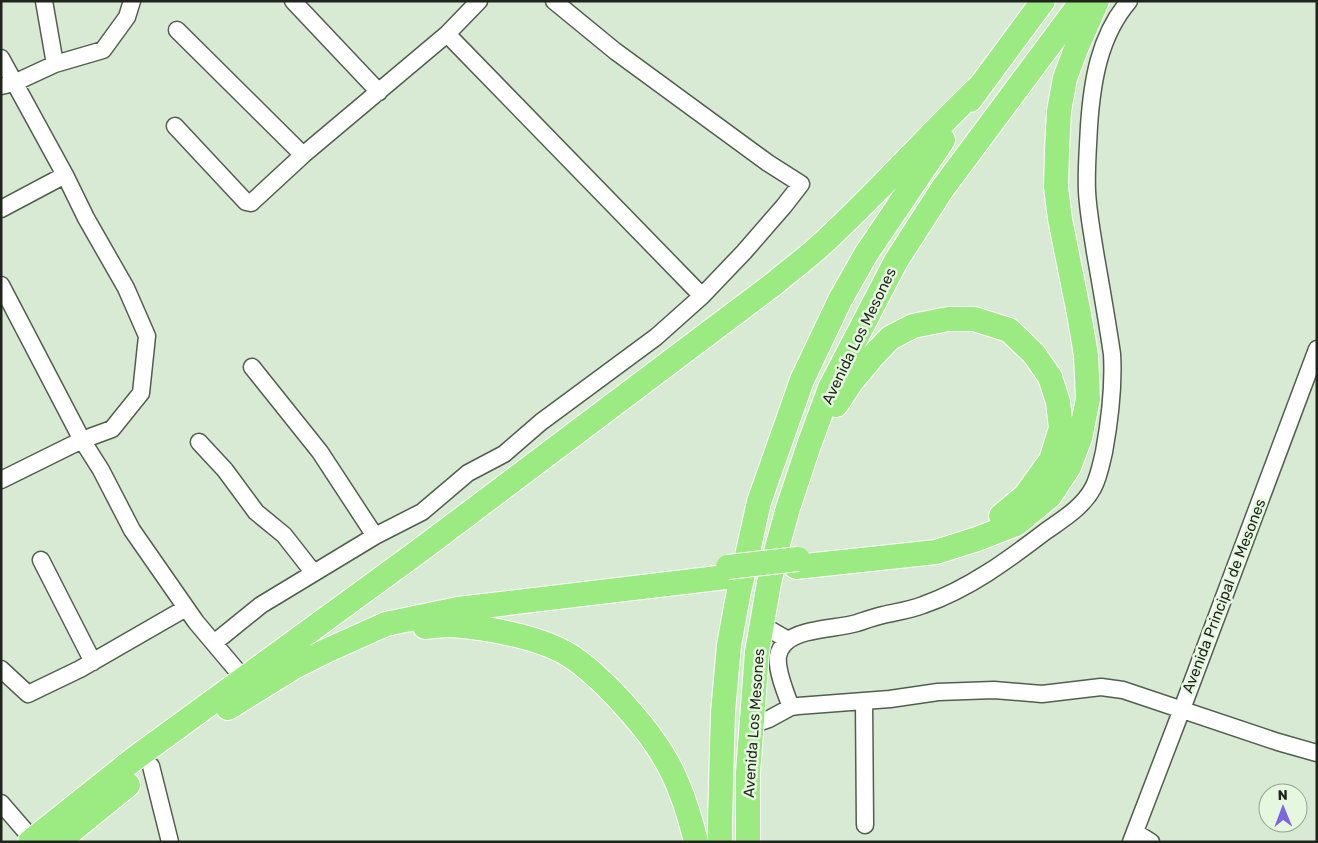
<svg xmlns="http://www.w3.org/2000/svg" width="1318" height="843" viewBox="0 0 1318 843" font-family="Rubik,sans-serif">
  <rect width="100%" height="100%" fill="#d8ead3"/>
  <g fill="none" stroke-linecap="round" stroke-linejoin="round">
    <!-- minor casing -->
    <g stroke="#51604d" stroke-width="19">
      <path id="minor" d="M44,1L55,64
        M293,1L379,92
        M177,30L303,155
        M447,34L702,296
        M1,58L65,175L86,218L126,288L147,336L141,393L112,429L82,440L1,480
        M1,86L14,83L55,64L103,50L127,17L132,1
        M175,126L246,202L251,203L303,155L447,34L479,1
        M1,209L65,175
        M1,285L82,440L101,470L132,530L196,622L244,679
        M252,367L320,452L375,536
        M199,442L225,470L256,512L284,535L313,572
        M41,560L93,662
        M762,625L788,640
        M214,643L261,605L375,536L422,512L468,473L504,454L541,422L656,337L702,296L744,252L784,206L801,184L768,163L615,51L554,1
        M1,669L28,694L80,669L186,608
        M864,701L865,825
        M791,707C786,694 776,670 778,656C779,651 782,646 785,643C800,628 837,629 857,623C866,620 874,617 883,615C896,612 910,610 923,605C969,589 1008,560 1046,531C1063,519 1083,507 1093,488C1099,477 1101,464 1104,452C1110,419 1114,387 1112,354C1107,320 1101,286 1095,252C1092,232 1088,212 1087,191C1086,170 1088,148 1089,126C1092,82 1099,36 1129,1
        M752,725L769,719L791,707L798,706L890,699L938,692L994,690L1042,694L1101,687L1123,690L1278,742L1317,753
        M151,766L170,842
        M1,803L33,840
        M1135,832L1151,842
        M1131,842L1182,709L1317,349"/>
    </g>
    <!-- highway casing -->
    <g stroke="#fff" stroke-width="26">
      <path id="highway" d="M970,100L1043,1
        M836,405L852,381L872,357L890,338L913,326L948,319H974L1009,330L1034,354L1050,377L1058,402L1061,428L1051,460L1025,496L1001,516
        M796,567L936,552L977,539L1016,524L1050,496L1069,467L1080,438L1088,399L1086,355L1079,314L1060,219L1056,187L1057,150L1059,111L1065,78L1076,49L1097,1
        M425,627C434,626 443,625 452,625C488,628 542,637 572,657C590,669 605,684 620,700C636,718 652,736 664,757C680,783 689,813 696,842
        M228,708L294,667L328,650L386,624L458,609L726,577
        M30,842L134,759L419,551L775,283C790,270 807,258 822,244C876,194 925,139 978,88
        M58,842L128,785
        M720,842V821L723,712L729,645L738,596L759,502L802,380L840,300L866,254L943,140
        M748,842V773L757,652L769,583L777,548L788,508L809,445L830,388L896,261L943,188L1082,1"/>
    </g>
    <!-- minor -->
    <use href="#minor" stroke="#fff" stroke-width="16"/>
    <!-- highway -->
    <use href="#highway" stroke="#9beb82" stroke-width="24"/>
    <!-- highway-bridge casing -->
    <g stroke="#fff" stroke-width="26" stroke-linecap="butt">
      <path id="highway-bridge" d="M728,567L798,559"/>
    </g>
    <!-- highway-bridge -->
    <use href="#highway-bridge" stroke="#9beb82" stroke-width="24"/>
  </g>
  <g text-anchor="middle" dominant-baseline="central" stroke-width="5" stroke-linejoin="round" paint-order="stroke">
    <!-- street labels -->
    <g font-size="15" fill="#1f251d" stroke="#e6f7e0">
      <text transform="translate(859 336) rotate(-64)">Avenida Los Mesones</text>
      <text transform="translate(1224 596) rotate(-69)">Avenida Principal de Mesones</text>
      <text transform="translate(754 723) rotate(-86)">Avenida Los Mesones</text>
    </g>
  </g>
  <!-- border -->
  <rect width="1318" height="843" fill="none" stroke="#1f251d" stroke-width="5"/>
  <!-- north arrow -->
  <g transform="translate(1283 808) rotate(359)"><circle r="24" fill="#e6f7e0" stroke="#96a392"/>
  <path d="M0-4L9 19L0 12L-9 19Z" fill="#7e66e1"/>
  <text y="-8" font-size="14" font-weight="bold" text-anchor="middle" fill="#1f251d">N</text>
  </g>
</svg>
